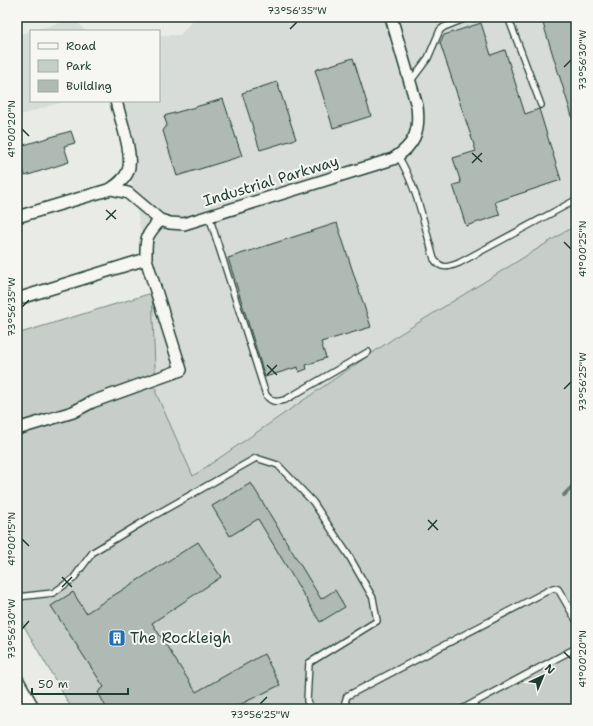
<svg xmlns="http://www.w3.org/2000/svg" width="593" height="726" viewBox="0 0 593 726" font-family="'Shantell Sans',sans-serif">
  <rect width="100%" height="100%" fill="#e9ebe7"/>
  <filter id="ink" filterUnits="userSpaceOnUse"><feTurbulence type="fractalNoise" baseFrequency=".025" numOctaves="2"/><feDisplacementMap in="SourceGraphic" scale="8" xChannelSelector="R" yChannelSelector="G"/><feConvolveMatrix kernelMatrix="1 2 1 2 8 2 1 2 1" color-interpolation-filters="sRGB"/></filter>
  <g filter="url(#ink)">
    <!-- built -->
    <path fill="#d8dcd8" d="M195,17H576V225L400,334L192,476L156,393L152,293L117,101H159V35H180Z
      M75,18L85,31H31Z
      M31,31V101H66L17,116V35Z"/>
    <!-- green -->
    <path fill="#c7cec9" stroke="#73867e" d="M576,225V709H72L17,614V334L152,293L156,393L193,476L400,334Z"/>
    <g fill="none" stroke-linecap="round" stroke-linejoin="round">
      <!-- stream -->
      <path stroke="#687c75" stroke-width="4" d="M564,495L576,483"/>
    </g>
    <!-- building -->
    <path fill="#b0bab5" stroke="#1f3d34" d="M541,17H576V129Z
      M481,23L491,55L505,50L525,114L539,109L561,180L495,202L500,215L466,226L453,185L461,183L453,158L476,151L440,43L444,35Z
      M353,58L371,116L333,128L315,70Z
      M277,82L296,139L260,150L242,93Z
      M223,99L242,156L177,176L163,131L167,125L164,116Z
      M71,131L75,143L64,146L69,162L25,176L17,147Z
      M337,223L371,327L321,342L326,358L306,365L307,369L299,372L298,367L265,377L228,258Z
      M251,483L321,599L335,590L345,607L320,622L258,519L230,536L212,506Z
      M198,542L221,577L152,623L196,692L264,654L280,685L231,709H107L98,692L104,687L51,606L73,592L86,613Z"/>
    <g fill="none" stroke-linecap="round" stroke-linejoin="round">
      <!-- service casing -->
      <g stroke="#1f3d34" stroke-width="8">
        <path id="service" d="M508,17L541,105
          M410,82L428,58L440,30L444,27L469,17
          M398,156C417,187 424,224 434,259C441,270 449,267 459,263L574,201
          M209,216L266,395C272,403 277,402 285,400L368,352
          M17,597L53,593L73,579L93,552L148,519L256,458L278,465L313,502L349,556L373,598L377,621L309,663L307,701L311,709
          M350,709L345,702L347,696L553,588L558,589L576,620
          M462,709L576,648"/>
      </g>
      <!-- minor casing -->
      <g stroke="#1f3d34" stroke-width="14">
        <path id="minor" d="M111,189C118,184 125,179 128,171C134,155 120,118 116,101
          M17,217L111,189L128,193L160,220L170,223L184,224L393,159C415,145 420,131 417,106L391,17
          M17,299L146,259
          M17,429L73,412L92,402L181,370L146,259C146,237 145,237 160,220"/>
      </g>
      <!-- tertiary casing -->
      <g stroke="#1f3d34" stroke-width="16">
        <path id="tertiary" d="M17,681L33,709"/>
      </g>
      <!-- service -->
      <use href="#service" stroke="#f6f6f2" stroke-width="5.5"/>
      <!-- minor -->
      <use href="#minor" stroke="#f6f6f2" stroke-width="11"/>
      <!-- tertiary -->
      <use href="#tertiary" stroke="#f6f6f2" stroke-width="13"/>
    </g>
  </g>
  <!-- ticks -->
  <path fill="none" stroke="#1f3d34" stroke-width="1.5" d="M290,29L297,22M564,67L571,60M22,129L29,136M472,153L482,162M472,163L482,153M106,210L116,219M106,220L116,210M564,242L571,249M22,307L29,300M267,365L277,375M267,375L277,365M564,389L571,382M428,520L438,530M428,530L437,520M22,539L29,546M62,577L72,587M62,587L72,577M22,629L29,621M564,652L571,659M260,704L267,697"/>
  <!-- icons -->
  <defs>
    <g id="building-square" transform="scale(0.9)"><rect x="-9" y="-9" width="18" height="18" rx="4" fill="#1f6fb2" stroke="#f6f6f2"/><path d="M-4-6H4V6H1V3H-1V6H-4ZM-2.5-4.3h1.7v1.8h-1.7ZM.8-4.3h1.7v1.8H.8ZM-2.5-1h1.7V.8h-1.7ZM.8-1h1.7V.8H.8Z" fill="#fff"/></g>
  </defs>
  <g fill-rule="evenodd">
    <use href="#building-square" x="117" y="638"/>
  </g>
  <g text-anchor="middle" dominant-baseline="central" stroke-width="4" stroke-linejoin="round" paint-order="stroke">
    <!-- street labels -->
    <g font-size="15" fill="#1f3d34" stroke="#f6f6f2">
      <text transform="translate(271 181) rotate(-17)">Industrial Parkway</text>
    </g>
    <!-- poi labels -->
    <g font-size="15" fill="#1f3d34" stroke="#f6f6f2" text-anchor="start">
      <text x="130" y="638">The Rockleigh</text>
    </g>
  </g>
  <!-- margin -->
  <rect width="593" height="726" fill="none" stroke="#f6f6f2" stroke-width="44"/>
  <!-- legend -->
  <rect x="30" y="30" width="130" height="72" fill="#f6f6f2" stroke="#a0aca6"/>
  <rect x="38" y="43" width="20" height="6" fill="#f6f6f2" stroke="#a0aca6"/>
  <text x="66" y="50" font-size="12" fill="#1f3d34">Road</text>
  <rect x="38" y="60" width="20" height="12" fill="#c7cec9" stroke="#a0aca6"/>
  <text x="66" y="70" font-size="12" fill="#1f3d34">Park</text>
  <rect x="38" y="80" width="20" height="12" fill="#b0bab5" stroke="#a0aca6"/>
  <text x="66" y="90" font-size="12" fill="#1f3d34">Building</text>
  <!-- north arrow -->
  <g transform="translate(543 676) rotate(44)" stroke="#f6f6f2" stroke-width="3" paint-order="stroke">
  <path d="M0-3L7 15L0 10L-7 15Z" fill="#1f3d34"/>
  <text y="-6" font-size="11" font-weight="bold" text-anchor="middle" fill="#1f3d34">N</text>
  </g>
  <!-- scale -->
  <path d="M32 688v6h96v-6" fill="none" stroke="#1f3d34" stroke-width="2"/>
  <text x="38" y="688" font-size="12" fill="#1f3d34" stroke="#f6f6f2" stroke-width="3" paint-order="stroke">50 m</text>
  <rect x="22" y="22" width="549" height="682" fill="none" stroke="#1f3d34" stroke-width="1.5"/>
  <g font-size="10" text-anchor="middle" fill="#1f3d34">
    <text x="297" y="14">73°56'35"W</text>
    <text transform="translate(582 60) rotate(-90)" y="4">73°56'30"W</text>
    <text transform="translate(11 129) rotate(-90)" y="4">41°00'20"N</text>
    <text transform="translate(582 249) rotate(-90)" y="4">41°00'25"N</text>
    <text transform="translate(11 307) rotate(-90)" y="4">73°56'35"W</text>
    <text transform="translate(582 382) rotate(-90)" y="4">73°56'25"W</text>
    <text transform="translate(11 539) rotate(-90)" y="4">41°00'15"N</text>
    <text transform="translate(11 629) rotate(-90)" y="4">73°56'30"W</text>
    <text transform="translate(582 659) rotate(-90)" y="4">41°00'20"N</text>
    <text x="260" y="718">73°56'25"W</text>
  </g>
</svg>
